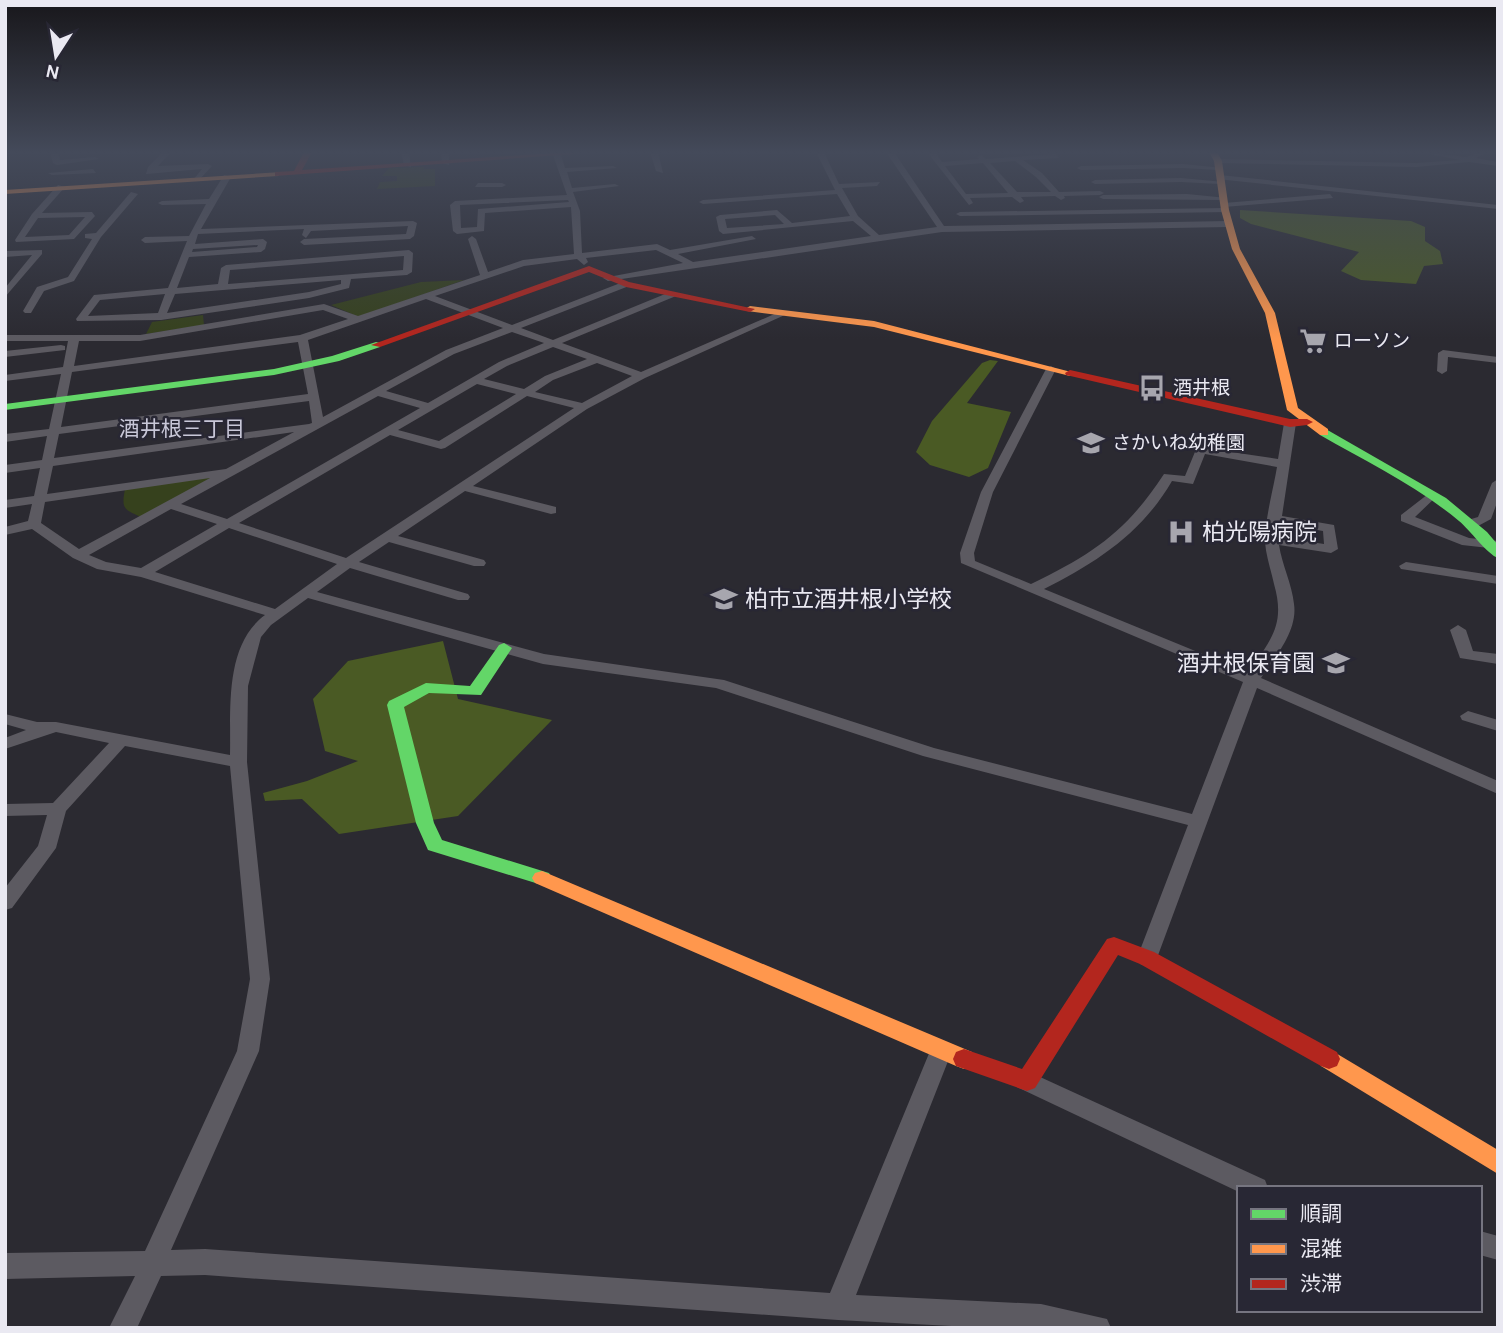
<svg xmlns="http://www.w3.org/2000/svg" width="1503" height="1333" viewBox="0 0 1503 1333" font-family="Karla,'Noto Sans JP',sans-serif">
  <rect width="100%" height="100%" fill="#2b2a31"/>
  <!-- green -->
  <path fill="#36411d" d="M424,167V169H435V186L377,189L380,182L397,181V176H382L389,168Z
    M464,280L359,317L331,305L421,282Z
    M203,315L204,325L146,334L152,322Z
    M213,475L216,478L143,518C124,509 121,510 125,489Z"/>
  <!-- forest -->
  <path fill="#4a5a24" d="M1240,210L1411,221L1425,227V241L1440,251L1443,264L1424,266L1416,284L1361,280L1341,271L1359,252L1251,224L1240,218Z
    M990,360L998,361L967,403L1011,412L988,468L969,477L930,465L916,452L932,421L982,363Z
    M443,641L458,699L552,720L458,816L339,834L302,799L265,801L263,793L307,781L358,761L325,751L313,699L348,661Z"/>
  <g fill="none" stroke-linecap="round" stroke-linejoin="round">
    <!-- street -->
    <path fill="#5c5a61" fill-rule="evenodd" d="M50,152H58L60,160L95,157L99,159L57,165L53,163Z
      M163,152H171L158,166L208,164L212,166L198,181L194,179L202,169L146,174L148,167Z
      M401,152H409L411,167L404,165Z
      M441,152H449V165L442,163Z
      M650,152H658L663,173L656,171Z
      M816,152H824L839,184L880,182L877,186L842,188L858,216L879,235L937,227L886,152H894L944,226L1228,221L1232,224L1228,227L942,232L608,281L603,278L683,263L656,250L586,258L588,262L584,265L577,259L524,266L435,296L512,325L623,282H629V286L521,328L553,340L670,292H676V296L562,343L641,372L779,312L787,314L645,378L587,409L473,486L556,507V513L551,514L465,491L398,536L484,560L486,563L484,566H474L389,542L359,562L468,594L470,597L468,600H458L350,568L317,592L544,654L724,680L934,748L1192,814L1243,682L961,563L960,553L981,492L1046,369L1051,366L1056,369L993,492L974,553L975,561L1031,584C1093,554 1126,532 1164,474L1185,476L1197,447L1278,459L1284,423L1286,421H1294L1296,423L1282,516L1334,525L1338,549L1331,553L1279,545C1282,565 1292,584 1294,604C1298,631 1275,657 1261,678L1498,781V794L1257,688L1157,958L1154,964L1147,966L1140,964L1137,958L1188,825L923,756L716,688L543,664L308,598L271,625L261,637L248,686L247,762L270,979L259,1051L171,1250L205,1249L830,1293L930,1051L933,1044L941,1042L949,1044L952,1051L856,1295L1041,1304L1107,1319L1111,1328H989L838,1320L205,1275L161,1276L137,1328H109L135,1276L5,1279V1253L145,1251L237,1051L250,979L230,766L125,746L66,811L56,848L12,908L5,910V888L38,846L47,815L5,816V804L53,803L109,743L56,732L5,749V738L26,730L5,724V714L37,722H56L230,755C231,710 224,645 265,615L141,577L97,569L73,558L32,529L5,535V527L28,521L32,504L5,508V500L34,496L40,468L5,473V465L42,460L47,436L5,442V434L49,429L61,374L5,381V375L63,367L68,341H5V335H140L324,304L358,316L480,275L468,239L472,236L476,239L488,272L523,260L574,254L571,207L485,213L484,231L457,234L453,231L450,205L455,201L567,195L553,155L557,153L561,155L565,168L613,166L617,168L567,172L572,188L615,184L619,186L573,192L580,211L582,253L657,244L670,250L752,236L756,239L678,254L693,262L871,236L853,221L723,234L719,231L716,217L720,215L777,210L792,223L850,216L837,194L703,204L699,202L703,200L835,190ZM568,200L569,202L478,209L477,227L461,228L460,205ZM775,215L784,224L727,228L725,219ZM426,299L503,328L446,350L323,417L308,340ZM323,310L348,319L300,335L74,366L79,341H140ZM512,332L544,343L499,362L428,403L386,391L454,354ZM298,342L308,394L61,427L72,372ZM553,347L587,359L545,376L524,389L484,379L507,366ZM597,363L632,376L582,403L535,392L553,380ZM477,384L516,394L439,441L398,430ZM378,396L420,408L227,519L181,504ZM527,396L574,408L346,558L239,523L390,435L441,449L445,448ZM309,401L312,423L309,424L54,458L59,434ZM294,432L226,469L47,494L53,466ZM1205,454L1277,467C1273,491 1265,518 1265,542C1266,556 1271,570 1274,584C1286,626 1270,639 1249,673L1044,589C1096,563 1142,533 1172,481L1193,484ZM210,478L79,549L41,523L45,502ZM171,509L217,524L141,568L106,562L89,555ZM1281,524L1323,531L1324,544L1279,537ZM229,528L337,564L275,609L155,572Z
      M927,152H935L942,162L979,159L977,157L981,155L986,159L1056,154L1059,158L1023,160L1042,173L1059,192L1100,191L1104,193L1100,195L1064,196L1065,198L1061,200L1055,196L1021,197L1024,201L1020,203L1012,197L970,198L973,203L969,205ZM1015,161L1036,177L1051,192H1017L990,163ZM983,163L1008,193L966,194L945,166Z
      M1101,152H1137L1133,154Z
      M1419,152L1467,157L1478,152H1487L1476,158L1498,162V166L1469,162L1416,167L1218,163L1214,161L1218,159L1416,163L1460,160Z
      M1183,164L1223,168L1219,170L1183,168L1081,170L1077,168L1081,166Z
      M93,169L96,173L52,175L48,173Z
      M224,175L231,177L201,229L413,221L417,223L414,236L410,239L304,245L300,242L304,239L406,234L408,226L311,231L306,238L302,235L304,229L198,234L195,244L263,239L267,242L265,249L261,252L189,257L177,288L218,284L221,268L226,265L409,250L413,253L412,272L407,275L351,279L349,288L309,298L161,320L77,321L76,319L94,295L168,288L187,241L145,243L141,240L145,237L189,236L206,204L162,205L158,203L162,201L209,199ZM258,245L257,247L192,252L193,249ZM404,256L403,270L228,284L230,270ZM341,280V284L309,292L167,313L175,294ZM165,294L158,313L88,316L100,300Z
      M1220,175L1498,205V209L1217,179Z
      M1181,178L1224,182L1220,184L1181,182L1095,184L1091,182L1095,180Z
      M478,183H502L506,185L502,187H475Z
      M58,185L65,187L42,213L92,212L95,216L74,239L16,242L15,240L32,214ZM85,217L69,235L25,237L38,218Z
      M131,192L138,194L101,237L74,281L44,291L31,313H25L23,311L37,287L68,277L92,239L85,238V234L96,233Z
      M1187,194L1227,198L1223,200L1103,199L1099,197L1103,195Z
      M1330,194L1333,198L1224,207L1220,205L1224,203Z
      M1225,208L1228,212L960,216L956,214L960,212Z
      M42,250V254L5,297V288L32,255L5,257V251Z
      M61,345L65,346V350L5,357V351Z
      M1443,350L1498,357V363L1448,357L1447,371L1442,374L1437,371L1438,353Z
      M1498,479V500L1491,519L1478,526H1468V520L1478,517L1492,483Z
      M1432,491L1438,495L1415,517L1469,538L1498,541V549L1462,545L1401,521V515Z
      M1406,562L1498,576V584L1401,569L1399,566Z
      M1458,625L1466,630L1473,651L1498,654V664L1460,658L1450,630Z
      M1468,711L1498,720V731L1462,720L1460,716Z
      M1027,1071L1265,1180L1268,1188H1239V1192L1019,1088L1016,1081L1019,1074Z
      M1480,1231L1498,1236V1260L1480,1255Z"/>
    <!-- fast -->
    <path fill="#63d668" fill-rule="evenodd" d="M376,342L380,343V347L339,361L274,375L5,410V404L274,369L332,356Z
      M1324,428L1446,498L1487,532L1498,545V558C1487,554 1470,530 1459,521C1417,486 1367,462 1320,435V429Z
      M504,643L512,648L481,695L429,693L404,707L434,823L442,840L549,873L552,878L549,883L542,885L428,850L416,823L387,705L389,701L426,683L470,686L499,645Z"/>
    <!-- slow -->
    <path fill="#ff974d" fill-rule="evenodd" d="M1209,152H1217L1222,161L1229,210L1240,249L1275,313L1298,408L1328,429V435H1320L1287,410L1265,313L1232,249L1221,210L1214,161Z
      M281,172L278,176L5,194V190Z
      M750,306L874,321L1075,373L1070,376L874,327L747,311L745,309Z
      M542,871L972,1052L975,1059L972,1066L964,1069L956,1066L535,883L532,878L535,873Z
      M1329,1049L1498,1150V1174L1321,1066L1318,1059L1321,1052Z"/>
    <!-- jam -->
    <path fill="#b3261e" fill-rule="evenodd" d="M304,152H312L302,170L566,152H601L275,176V172L294,171Z
      M589,266L629,282L755,309L750,312L626,287L589,272L380,347L371,345Z
      M1070,370L1290,419H1307L1313,422L1307,425L1290,427L1066,375L1065,373Z
      M1114,937L1154,952L1337,1052L1340,1059L1337,1066L1329,1069L1321,1066L1140,964L1118,955L1035,1088L1027,1091L956,1066L953,1059L956,1052L964,1049L1022,1069L1107,939Z"/>
  </g>
  <!-- sky -->
  <linearGradient id="sky" x2="0" y2="1"><stop stop-color="#18171b"/><stop offset="0.45" stop-color="#444a5a"/><stop offset="1" stop-color="#444a5a" stop-opacity="0"/></linearGradient>
  <rect width="1503" height="339" fill="url(#sky)"/>
  <!-- icons -->
  <defs>
    <g id="supermarket-bare" transform="scale(2.1)"><path d="M-6-5.5h2.5l.6 2H6L4.5 2H-2.5L-4.4-4H-6ZM-1.5 3.2a1.3 1.3 0 1 0 .1 0ZM3 3.2a1.3 1.3 0 1 0 .1 0Z" fill="#a7a6ae" stroke="#282734" stroke-width="2.5" paint-order="stroke"/></g>
    <g id="bus-bare" transform="scale(2.1)"><path d="M-5-6H5V4H4V6H2V4H-2V6H-4V4H-5ZM-3.5-4V0h7V-4ZM-3.5 1.2v1.5H-2V1.2ZM2 1.2v1.5H3.5V1.2Z" fill="#a7a6ae" stroke="#282734" stroke-width="2.5" paint-order="stroke"/></g>
    <g id="school-bare" transform="scale(2.1)"><path d="M0-5L7-2L0 1L-7-2ZM-4 1L0 2.5L4 1V4Q0 6-4 4Z" fill="#a7a6ae" stroke="#282734" stroke-width="2.5" paint-order="stroke"/></g>
    <g id="hospital-bare" transform="scale(2.1)"><path d="M-5-5h3v3.5h4V-5h3V5h-3V1.5h-4V5h-3Z" fill="#a7a6ae" stroke="#282734" stroke-width="2.5" paint-order="stroke"/></g>
  </defs>
  <g fill-rule="evenodd">
    <use href="#supermarket-bare" x="1313" y="341"/>
    <use href="#bus-bare" x="1152" y="388"/>
    <use href="#school-bare" x="1091" y="443"/>
    <use href="#hospital-bare" x="1181" y="532"/>
    <use href="#school-bare" x="724" y="599"/>
    <use href="#school-bare" x="1336" y="663"/>
  </g>
  <g text-anchor="middle" dominant-baseline="central" stroke-width="5" stroke-linejoin="round" paint-order="stroke">
    <!-- far-poi labels -->
    <g font-size="19" fill="#eae9f2" stroke="#282734" text-anchor="start">
      <text x="1334" y="341">ローソン</text>
      <text x="1173" y="388">酒井根</text>
      <text x="1112" y="443">さかいね幼稚園</text>
    </g>
    <!-- far-neighbourhood labels -->
    <g font-size="21" fill="#c8c7d8" stroke="#282734">
      <text x="182" y="429">酒井根三丁目</text>
    </g>
    <!-- poi labels -->
    <g font-size="23" fill="#eae9f2" stroke="#282734" text-anchor="start">
      <text x="1202" y="532">柏光陽病院</text>
      <text x="745" y="599">柏市立酒井根小学校</text>
      <text x="1315" y="663" text-anchor="end">酒井根保育園</text>
    </g>
  </g>
  <!-- border -->
  <rect width="1503" height="1333" fill="none" stroke="#eae9f2" stroke-width="14"/>
  <!-- legend -->
  <rect x="1237" y="1186" width="245" height="126" fill="#282734" stroke="#767580" stroke-width="2"/>
  <rect x="1251" y="1209" width="35" height="10" fill="#63d668" stroke="#767580" stroke-width="2"/>
  <text x="1300" y="1221" font-size="21" fill="#eae9f2">順調</text>
  <rect x="1251" y="1244" width="35" height="10" fill="#ff974d" stroke="#767580" stroke-width="2"/>
  <text x="1300" y="1256" font-size="21" fill="#eae9f2">混雑</text>
  <rect x="1251" y="1279" width="35" height="10" fill="#b3261e" stroke="#767580" stroke-width="2"/>
  <text x="1300" y="1291" font-size="21" fill="#eae9f2">渋滞</text>
  <!-- north arrow -->
  <g transform="translate(56 56) rotate(192)" stroke="#282734" stroke-width="5" paint-order="stroke">
  <path d="M0-5L12 26L0 18L-12 26Z" fill="#eae9f2"/>
  <text y="-10" font-size="19" font-weight="bold" text-anchor="middle" fill="#eae9f2">N</text>
  </g>
</svg>
